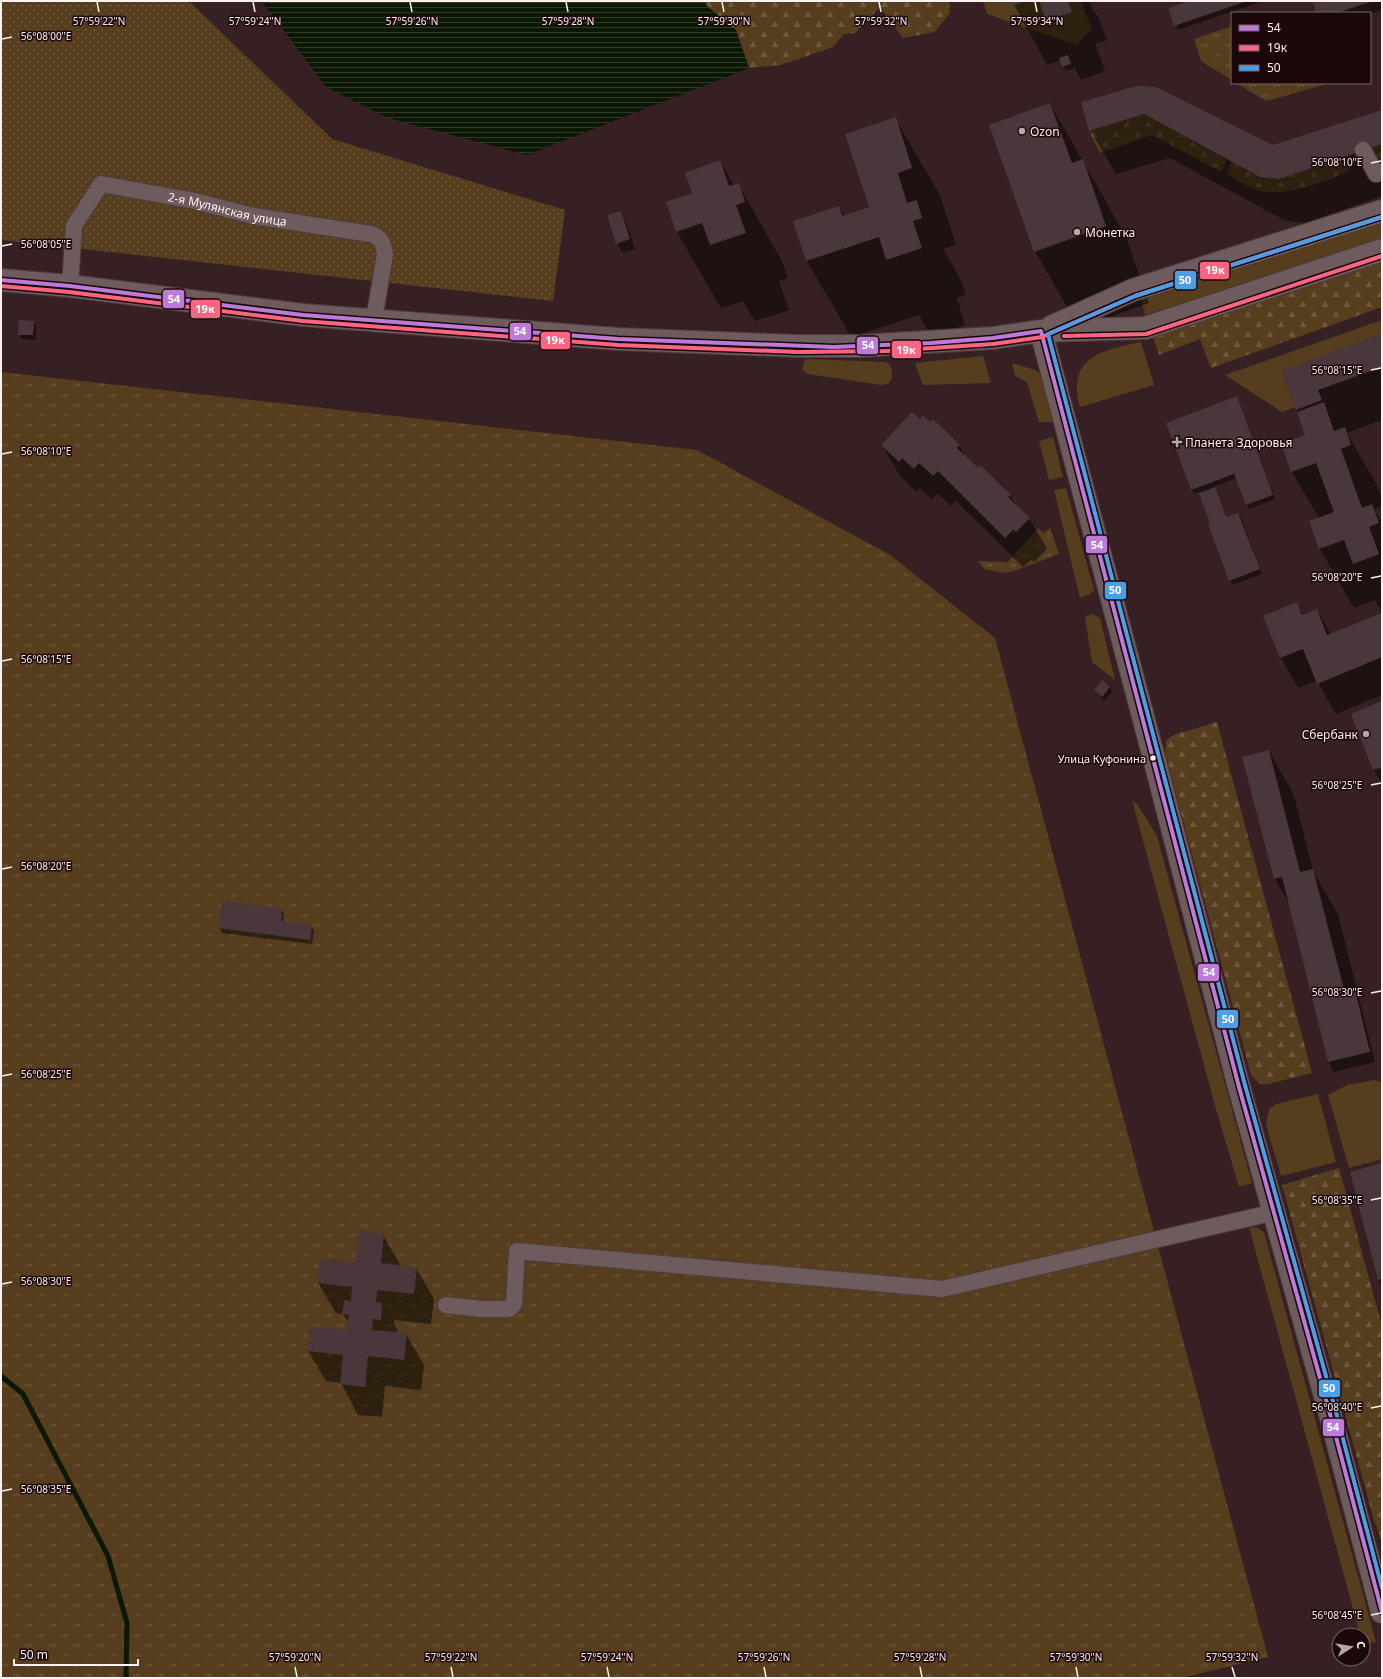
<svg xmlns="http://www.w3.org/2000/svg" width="1383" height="1679" viewBox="0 0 1383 1679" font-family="'Noto Sans',sans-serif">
  <defs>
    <pattern id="forest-firs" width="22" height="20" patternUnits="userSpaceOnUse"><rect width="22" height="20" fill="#563d1d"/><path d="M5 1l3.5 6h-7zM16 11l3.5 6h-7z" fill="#6f593e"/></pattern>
    <pattern id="park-tufts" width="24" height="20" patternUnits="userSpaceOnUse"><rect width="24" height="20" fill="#563d1d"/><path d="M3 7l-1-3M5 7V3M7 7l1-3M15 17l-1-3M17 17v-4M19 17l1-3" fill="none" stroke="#6f593e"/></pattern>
    <pattern id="garden-dots" width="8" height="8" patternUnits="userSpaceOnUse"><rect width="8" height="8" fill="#563d1d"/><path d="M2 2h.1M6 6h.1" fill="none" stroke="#6f593e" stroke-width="1.8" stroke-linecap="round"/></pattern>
    <pattern id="water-rules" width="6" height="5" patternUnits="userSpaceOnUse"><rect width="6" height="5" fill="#0b1803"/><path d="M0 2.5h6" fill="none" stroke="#2f3a28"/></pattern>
  </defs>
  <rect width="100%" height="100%" fill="#372023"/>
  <!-- grass -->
  <path fill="#563d1d" d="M983,1H1011L1013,6L1028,1H1039L1046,21L1072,12L1068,1H1081L1092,29L1076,45L987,14Z
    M1382,220V238L1145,315L1141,300Z
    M1382,320V334L1282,371L1295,407L1282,412L1225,375Z
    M1141,342L1154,385L1080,407C1066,358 1101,350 1141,342Z
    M983,356L991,383L923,385L915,363Z
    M807,359L885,362C893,365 892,372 892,379L888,384L881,385L808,374L802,370L804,362Z
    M1012,363L1035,370L1042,375L1057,422H1039L1027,382L1015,376Z
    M1053,437L1063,477L1049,480L1039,441Z
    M1066,488L1094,590L1090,594L1080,598L1054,490Z
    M1093,614L1100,618L1115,680L1092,662L1085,616Z
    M1132,800L1138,805L1157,836L1252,1183L1239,1187L1214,1102Z
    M1375,1080L1382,1083V1159L1349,1168L1328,1095L1347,1085Z
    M1318,1094L1336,1162L1281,1176L1266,1125L1269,1109L1276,1104Z
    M1249,1227L1257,1228L1264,1232L1376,1642L1363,1644V1635H1360L1352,1605Z"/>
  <!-- forest -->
  <path fill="url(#forest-firs)" d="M703,1H949L950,13L935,32L903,38L880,7L855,33L844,34L833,47L781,65L749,68L736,30L709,8Z
    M1144,114L1227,160L1221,172L1152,135L1100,153L1089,131Z
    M1382,144V161L1378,163L1368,148Z
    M1352,154V165L1348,171C1323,183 1284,198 1257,190C1247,187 1237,180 1227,174L1231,162L1260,177L1279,179Z
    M1382,258V307L1211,368L1200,339L1159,355L1153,337Z
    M1217,722L1312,1073L1268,1084H1260L1251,1075L1165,753L1166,740L1176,734Z
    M1339,1168L1382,1326V1542L1374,1520L1282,1185Z"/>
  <!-- park -->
  <path fill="url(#park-tufts)" d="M1232,26V80L1201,61L1194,39Z
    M1236,83H1330L1266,101Z
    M1,372L697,450L890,555L995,638L1268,1657L1181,1678H1Z
    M1038,528L1044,533L1050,528L1059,554L1017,570L1004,573L984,569L978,561L1008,562Z"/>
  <!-- garden -->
  <path fill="url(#garden-dots)" d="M1,1H189L332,139L565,210L553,301L1,240Z"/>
  <!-- water -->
  <path fill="url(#water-rules)" d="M262,1H703L709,8L736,30L749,68L527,155L388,118L326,87Z"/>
  <!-- shadow -->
  <path fill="#0007" d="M1012,1H1088L1100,21L1107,40L1095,44L1105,71L1081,80L1073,65V69L1066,71L1061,60L1047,65Z
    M1192,1H1264L1178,30L1170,8Z
    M1314,1H1382V10L1370,14L1317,13Z
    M1137,87L1273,147L1382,111V196L1305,223L1286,221L1170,158L1116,174L1090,130Z
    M1050,104L1126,237L1149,303L1079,328L1035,251Z
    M895,118L940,195L956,245L943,249L960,278L966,295L957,298L965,325L931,336L919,315L851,337L807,261L839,207L844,216L871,208Z
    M720,161L734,186L738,184L782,261L788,278L779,281L789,310L755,321L743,301L721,308L677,232L693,194Z
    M620,212L626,222L635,249L623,253L617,243Z
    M34,322L36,326V340L22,339L19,334Z
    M1382,335V420L1347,433L1378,487L1382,497V506L1374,509L1382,523V612L1375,600L1354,608L1320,549L1319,518L1292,472L1282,445L1307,436L1283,372Z
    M1239,402L1275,499L1249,509L1237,478L1213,487L1226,518L1238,514L1241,518L1262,574L1232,585L1200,492L1195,494L1192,490L1167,423Z
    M920,420L959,445L967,460L1010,495L1017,506L1029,518L1047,549L1034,562L1031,560L1023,567L956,501L951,506L937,493L932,499L920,488L917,492L900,476L882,445Z
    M1297,603L1304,615L1317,610L1331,634L1382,614V695L1336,714L1317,681L1298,688L1281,658L1264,616Z
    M1110,687L1112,692L1105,701L1098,694L1095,690Z
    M1382,703V766L1377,768V770L1382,768V784L1374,770L1352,715Z
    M1269,751L1294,795L1313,871L1338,914L1375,1062L1334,1072L1329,1062L1290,905L1275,879L1244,758Z
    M223,902L282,910L284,914L283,923L311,926L314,931L312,944L222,933L220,928Z
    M1382,1166V1285L1379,1280L1351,1172Z
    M383,1235L401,1266L416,1268L434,1299L431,1324L394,1320V1324L399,1334H406L424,1365L421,1390L385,1386L382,1417L358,1415L341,1383L326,1381L308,1351L348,1331L349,1323L343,1314L336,1313L318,1283L356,1264Z"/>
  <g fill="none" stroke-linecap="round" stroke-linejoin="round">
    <!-- stream -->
    <path stroke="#0b1803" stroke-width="5" d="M1,1376L23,1394L108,1556L127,1623L126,1678"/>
  </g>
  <!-- building -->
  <path fill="#49373b" d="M1011,1H1027L1012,6Z
    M1039,1H1068L1072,12L1046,21Z
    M1189,1H1247L1174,26L1168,8Z
    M1313,1H1374L1336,13H1316Z
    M1068,55L1071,64L1062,67L1059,58Z
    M1137,86L1156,87L1273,145L1382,110V144L1279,179L1260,177L1144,114L1089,131L1081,102Z
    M1050,103L1072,163L1083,159L1106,226L1034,252L989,125Z
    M896,117L912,168L898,173L907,203L917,200L922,218L913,221L922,248L886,260L879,237L806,261L793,221L839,206L842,216L869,207L845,134Z
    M720,160L729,186L739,183L745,202L736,205L746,233L710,245L702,223L676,232L666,202L692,193L685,173Z
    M621,211L630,239L616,244L607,215Z
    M19,320L34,321L33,335H18Z
    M1382,334V367L1318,390L1322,400L1296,410L1282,371Z
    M1237,396L1273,495L1246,505L1234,474L1191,490L1166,423Z
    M1324,402L1334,431L1345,427L1351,445L1341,449L1362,508L1372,504L1379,523L1369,527L1379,554L1353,564L1344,540L1319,549L1309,521L1334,512L1316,463L1291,472L1281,444L1305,435L1297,412Z
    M912,412L920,419L923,415L930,422L933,419L960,445L957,448L978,468L980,465L1011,495L1008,497L1030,518L1016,532L1013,530L1005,538L938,471L933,476L919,463L914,469L902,458L899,462L881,445Z
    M1215,487L1226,517L1238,513L1260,569L1229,581L1208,524L1210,523L1199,493Z
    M1297,602L1302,615L1317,609L1327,635L1382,613V657L1317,684L1303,649L1280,658L1263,616Z
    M1102,680L1110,687L1102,697L1094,690Z
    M1382,701V767L1373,770L1351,714Z
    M1269,750L1300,872L1313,869L1345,993L1355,990L1370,1052L1328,1062L1282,877L1274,879L1242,757Z
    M222,901L282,909L281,921L312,925L310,940L218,928Z
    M1382,1163V1279L1378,1280L1350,1172Z
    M359,1231L384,1234L381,1263L417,1267L414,1294L377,1290L376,1302L382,1303L381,1320L373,1319L372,1330L407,1333L404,1360L368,1356L365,1387L340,1384L343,1355L307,1351L310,1326L347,1330L349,1315L342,1314L344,1300L351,1301L352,1287L317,1283L320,1259L355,1262Z"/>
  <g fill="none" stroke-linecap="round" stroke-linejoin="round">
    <!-- minor casing -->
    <g stroke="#4d3c3e" stroke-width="18">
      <g id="minor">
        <path d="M1363,150L1376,174L1382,172"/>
        <path id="s1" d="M70,286L74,226L101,184L195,201L253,216L371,234C382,238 383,243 385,254L374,320"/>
        <path d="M446,1305L481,1309H509L514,1304L517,1251L942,1289L1275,1212"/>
      </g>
    </g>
    <!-- secondary casing -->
    <g stroke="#4d3c3e" stroke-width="24">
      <path id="secondary" d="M1,280L70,286L303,315L618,339L798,346H860L993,338L1041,331L1145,328L1382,250
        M1051,327L1133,290L1382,211
        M1041,331L1154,758L1239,1087L1330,1414L1382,1612"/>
    </g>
    <!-- minor -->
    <use href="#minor" stroke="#6d5b5d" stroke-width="16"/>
    <!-- secondary -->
    <use href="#secondary" stroke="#6d5b5d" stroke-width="22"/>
    <!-- bus-1 casing -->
    <g stroke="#1c080b" stroke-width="7">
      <path id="bus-1" d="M1,280L70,286L303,315L618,339L834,347L931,343L993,338L1041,331
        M1041,331L1239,1087L1330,1414L1382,1612"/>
    </g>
    <!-- bus-2 casing -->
    <g stroke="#1c080b" stroke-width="7">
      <path id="bus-2" d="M1,286L69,292L303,321L618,345L798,352L887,351L993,344L1042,337L1135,296L1382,217
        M1064,336L1146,334L1382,256"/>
    </g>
    <!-- bus-3 casing -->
    <g stroke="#1c080b" stroke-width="7">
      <path id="bus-3" d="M1382,217L1135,296L1048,334L1245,1085L1336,1412L1382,1588"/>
    </g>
    <!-- bus-1 -->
    <use href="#bus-1" stroke="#bd7bd9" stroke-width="4"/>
    <!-- bus-2 -->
    <use href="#bus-2" stroke="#fa6682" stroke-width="4"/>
    <!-- bus-3 -->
    <use href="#bus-3" stroke="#4d9ee5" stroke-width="4"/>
  </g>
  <!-- ticks -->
  <path fill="none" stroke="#fdf0f1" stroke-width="1.5" d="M97,2L99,12M253,2L255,12M410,2L412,12M566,2L568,12M722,2L724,12M879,2L881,12M1035,2L1037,12M2,39L12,37M1371,163L1381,161M2,246L12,244M1371,370L1381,368M2,454L12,452M1371,578L1381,576M2,661L12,659M1371,785L1381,783M2,869L12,867M1371,993L1381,991M2,1076L12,1074M1371,1200L1381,1198M2,1284L12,1282M1371,1408L1381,1406M2,1491L12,1489M1371,1615L1381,1613M295,1667L297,1677M451,1667L453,1677M607,1667L609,1677M764,1667L766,1677M920,1667L922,1677M1076,1667L1078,1677M1232,1667L1235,1677"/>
  <!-- markers -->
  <g fill="#b8a7a9" stroke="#1c080b" stroke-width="1.5">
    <circle cx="1022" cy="131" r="4"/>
    <circle cx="1077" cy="232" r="4"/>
    <path d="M1175 436h4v4h4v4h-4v4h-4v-4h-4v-4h4z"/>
    <circle cx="1366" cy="734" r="4"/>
  </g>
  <circle fill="#fdf0f1" stroke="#1c080b" stroke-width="1.5" cx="1153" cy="758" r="3.5"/>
  <g text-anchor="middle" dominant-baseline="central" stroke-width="3" stroke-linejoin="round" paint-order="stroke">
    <!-- bus labels -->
    <g font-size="11" fill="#fdf0f1" stroke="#1c080b" text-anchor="end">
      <text x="1146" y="758">Улица Куфонина</text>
    </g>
    <!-- poi labels -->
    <g font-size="12" fill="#fdf0f1" stroke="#1c080b" text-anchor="start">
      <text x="1030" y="131">Ozon</text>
      <text x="1085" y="232">Монетка</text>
      <text x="1185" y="442">Планета Здоровья</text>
      <text x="1358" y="734" text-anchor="end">Сбербанк</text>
    </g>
    <!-- street labels -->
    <g font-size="12" fill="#fdf0f1" stroke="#1c080b">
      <text stroke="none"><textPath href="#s1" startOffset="239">2-я Мулянская улица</textPath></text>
    </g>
  </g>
  <g font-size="10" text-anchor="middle" fill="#fdf0f1" stroke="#1c080b" stroke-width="3" stroke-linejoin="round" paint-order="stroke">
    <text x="99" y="25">57°59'22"N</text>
    <text x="255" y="25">57°59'24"N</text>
    <text x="412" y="25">57°59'26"N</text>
    <text x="568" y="25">57°59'28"N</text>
    <text x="724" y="25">57°59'30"N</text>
    <text x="881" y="25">57°59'32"N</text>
    <text x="1037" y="25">57°59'34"N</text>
    <text x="46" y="40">56°08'00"E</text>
    <text x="1337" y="166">56°08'10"E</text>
    <text x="46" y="248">56°08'05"E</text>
    <text x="1337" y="374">56°08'15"E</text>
    <text x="46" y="455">56°08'10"E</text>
    <text x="1337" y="581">56°08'20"E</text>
    <text x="46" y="663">56°08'15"E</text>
    <text x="1337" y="789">56°08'25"E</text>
    <text x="46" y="870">56°08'20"E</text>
    <text x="1337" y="996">56°08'30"E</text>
    <text x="46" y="1078">56°08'25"E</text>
    <text x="1337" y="1204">56°08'35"E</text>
    <text x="46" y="1285">56°08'30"E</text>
    <text x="1337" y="1411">56°08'40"E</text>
    <text x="46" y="1493">56°08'35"E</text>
    <text x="1337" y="1619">56°08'45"E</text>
    <text x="295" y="1661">57°59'20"N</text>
    <text x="451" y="1661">57°59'22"N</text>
    <text x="607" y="1661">57°59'24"N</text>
    <text x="764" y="1661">57°59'26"N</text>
    <text x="920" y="1661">57°59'28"N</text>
    <text x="1076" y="1661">57°59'30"N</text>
    <text x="1232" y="1661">57°59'32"N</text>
  </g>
  <g stroke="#1c080b" stroke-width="1.5">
    <rect x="1199" y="261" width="31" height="19" rx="4" fill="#fa6682"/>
    <rect x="1174" y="270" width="23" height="20" rx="4" fill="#4d9ee5"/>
    <rect x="162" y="289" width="23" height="20" rx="4" fill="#bd7bd9"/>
    <rect x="190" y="299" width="31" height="20" rx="4" fill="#fa6682"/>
    <rect x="509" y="322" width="23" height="19" rx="4" fill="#bd7bd9"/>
    <rect x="540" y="331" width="31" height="19" rx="4" fill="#fa6682"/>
    <rect x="856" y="336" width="23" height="19" rx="4" fill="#bd7bd9"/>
    <rect x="891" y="340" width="31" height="19" rx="4" fill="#fa6682"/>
    <rect x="1085" y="535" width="23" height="19" rx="4" fill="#bd7bd9"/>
    <rect x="1104" y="581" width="23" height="19" rx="4" fill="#4d9ee5"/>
    <rect x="1197" y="963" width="23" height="19" rx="4" fill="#bd7bd9"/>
    <rect x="1216" y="1009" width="23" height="20" rx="4" fill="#4d9ee5"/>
    <rect x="1318" y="1379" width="23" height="19" rx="4" fill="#4d9ee5"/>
    <rect x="1322" y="1418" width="23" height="19" rx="4" fill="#bd7bd9"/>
  </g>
  <g font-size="11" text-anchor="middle" font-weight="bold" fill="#fff">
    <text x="1215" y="274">19к</text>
    <text x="1185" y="284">50</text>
    <text x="174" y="303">54</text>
    <text x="205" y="313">19к</text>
    <text x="520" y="335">54</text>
    <text x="555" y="344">19к</text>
    <text x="868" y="349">54</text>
    <text x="906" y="354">19к</text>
    <text x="1097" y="549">54</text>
    <text x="1115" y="594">50</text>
    <text x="1209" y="976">54</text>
    <text x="1228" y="1023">50</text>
    <text x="1329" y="1392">50</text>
    <text x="1333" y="1431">54</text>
  </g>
  <!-- border -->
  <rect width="1383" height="1679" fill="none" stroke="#fdf0f1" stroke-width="4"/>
  <!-- legend -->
  <rect x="1231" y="12" width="140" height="72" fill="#1c080b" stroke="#766567"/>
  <rect x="1239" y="25" width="20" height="6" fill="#bd7bd9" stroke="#766567"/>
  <text x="1267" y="32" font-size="12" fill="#fdf0f1">54</text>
  <rect x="1239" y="45" width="20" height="6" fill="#fa6682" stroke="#766567"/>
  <text x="1267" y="52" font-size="12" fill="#fdf0f1">19к</text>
  <rect x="1239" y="65" width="20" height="6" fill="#4d9ee5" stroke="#766567"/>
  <text x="1267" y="72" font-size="12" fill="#fdf0f1">50</text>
  <!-- north arrow -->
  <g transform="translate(1351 1647) rotate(78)"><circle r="19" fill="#1c080b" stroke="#766567"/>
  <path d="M0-3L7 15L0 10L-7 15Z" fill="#b8a7a9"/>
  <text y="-6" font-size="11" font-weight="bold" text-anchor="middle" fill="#fdf0f1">С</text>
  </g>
  <!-- scale -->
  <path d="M14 1659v6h124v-6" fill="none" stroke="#fdf0f1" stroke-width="2"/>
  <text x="20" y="1659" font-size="12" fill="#fdf0f1" stroke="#1c080b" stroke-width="3" paint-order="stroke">50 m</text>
</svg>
